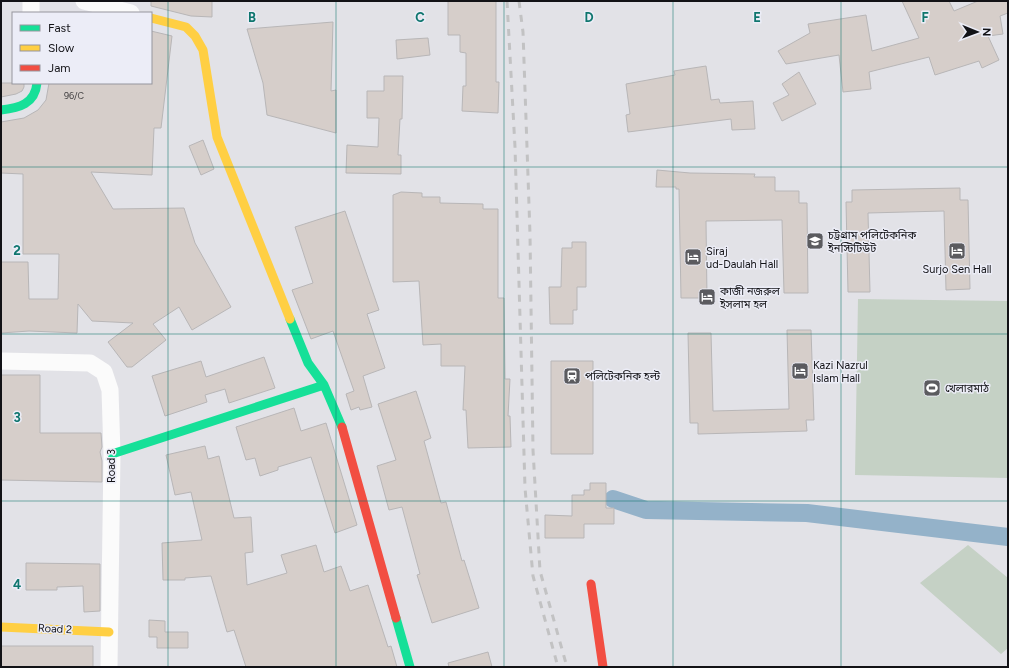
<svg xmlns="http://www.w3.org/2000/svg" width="1009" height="668" viewBox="0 0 1009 668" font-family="Figtree,'Noto Sans Bengali',sans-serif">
  <rect width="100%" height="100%" fill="#e2e2e7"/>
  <!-- green -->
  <path fill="#c5d1c5" d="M858,299L1008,301V478L855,475Z
    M968,545L1008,578V648L1001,654L920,583Z"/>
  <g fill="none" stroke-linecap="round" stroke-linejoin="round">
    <!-- canal -->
    <path stroke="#94b2c9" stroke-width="18" d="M613,499L646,510L807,513L1008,537"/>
  </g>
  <!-- building -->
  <path fill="#d6ceca" stroke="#b8b6b7" d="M151,1H212V17L191,16L151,6Z
    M448,1H496V82H499L498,113L462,111L463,86H466V53L460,52V35H448Z
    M902,1H949L954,11L978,1H1008V13L1000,16L1003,34L988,36L999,60L982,68L979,61L935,75L929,57L869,72L871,89L843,92L839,55L786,64L778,51L810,33L808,24L866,15L872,51L919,38Z
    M333,22L331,91L336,90V133L267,115L263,83L247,29Z
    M151,31L172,36L161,128H154L152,175L91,172L113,209L184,208L195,243L231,307L192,330L179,307L153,324L166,340L132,367H127L108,342L133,323L92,321L78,304L77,333L29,331L1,333V262H28L29,299H58L59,254H23V174L1,173V122L24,118L38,110L46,100L49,83H151Z
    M428,38L430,55L397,59L396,40Z
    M706,66L711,100L719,99L720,103L753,101L755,129L732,130L731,119L628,132L626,115L630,114L626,84L675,75L674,71Z
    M799,72L816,104L782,121L773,103L789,95L782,84Z
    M384,76H403L402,119H400L398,155H401V174L346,173L347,145L378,147L379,118H367V91H384Z
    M1,83H24V87L22,91L16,94L1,97Z
    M203,140L214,169L201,175L189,146Z
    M657,170L690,173L755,174L754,177H775V191H799V203H807L808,293H784L782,220L706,221L707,298H681L679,189H676V187H656Z
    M960,188V200H968L970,289L946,290L944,211L868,213L870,292H848L846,202H852V190Z
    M401,192L422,193V197H440V203L483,204V209H498V298H504L505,379H510L508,416H510L511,447L468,448L466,410H463L465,366H441V344L423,345L419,281L393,282V195Z
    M345,211L379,310L367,314L385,368L363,376L372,407L360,410L359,407L351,410L346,394L354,391L333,331L311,339L292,290L313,283L295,227Z
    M572,242H586V287H577V310H573V324H550L549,287H561L562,248H572Z
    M787,330H811L814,420H806L807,431L698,434V423H690L688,333H711L713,411L789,409Z
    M264,357L275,388L229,403L225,389L205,395L207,402L165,416L152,376L201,361L206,377Z
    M551,361H593V454H551Z
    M1,375H40V433H101L102,447L100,452L102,461V482L1,480Z
    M416,391L431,438L424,441L441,503L446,502L462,561L464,560L479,608L432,623L417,575L420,574L402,507L389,510L377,466L396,460L378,404Z
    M294,408L301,431L326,423L357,525L335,533L311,457L278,467V470L260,476L255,458L246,460L236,427Z
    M205,446L208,459L219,456L234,518L251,517L253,552L245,553L247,585L287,573L281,555L316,545L324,572L341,566L350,591L368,585L388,647L391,646L397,667H246L234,630L227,632L211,576L185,578V580H163L162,543L202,540L191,492L175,495L166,455Z
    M590,483H606V508H614V524H584V538H545V515L572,516V495H584V490H590Z
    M26,563L100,564V611L84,612L83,586L57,587V590H26Z
    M149,620L165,621V632H188V648H157V637H149Z
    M1,646H93V667H1Z
    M488,652L492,667H449L448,663Z"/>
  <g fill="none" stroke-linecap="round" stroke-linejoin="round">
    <!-- street -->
    <path stroke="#fbfbfb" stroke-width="17" d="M31,1V13
      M84,1L131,13
      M1,361L90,363L104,372L110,390L112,454L109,667"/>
    <!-- fast -->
    <path stroke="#16e098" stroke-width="9" d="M1,110C19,108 35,104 37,83
      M290,319L308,363L324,385
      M112,454L324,385L342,427
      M396,618L410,667"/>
    <!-- slow -->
    <path stroke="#ffcf43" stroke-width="9" d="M151,18L186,27L195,36L203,50L217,137L290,319
      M1,627L109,632"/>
    <!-- jam -->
    <path stroke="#f24e42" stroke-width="9" d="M342,427L396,618
      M591,584L603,667"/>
    <!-- rail -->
    <path stroke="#c2c2c3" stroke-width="3" stroke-dasharray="7 7" stroke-linecap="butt" d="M507,1L515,147L525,488L533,576L558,667
      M519,1L523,32L530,234L533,450L540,571L567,667"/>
  </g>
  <!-- grid -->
  <path fill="none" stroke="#0f766e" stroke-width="1" stroke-opacity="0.55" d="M168,1V667M336,1V667M504,1V667M673,1V667M841,1V667M1,167H1008M1,334H1008M1,501H1008"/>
  <!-- icons -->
  <defs>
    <g id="university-square" transform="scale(0.9)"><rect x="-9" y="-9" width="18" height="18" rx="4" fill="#5b5b5f" stroke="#ecedf7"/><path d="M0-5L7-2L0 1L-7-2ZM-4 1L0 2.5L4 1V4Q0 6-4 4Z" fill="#fff"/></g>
    <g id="hotel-square" transform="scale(0.9)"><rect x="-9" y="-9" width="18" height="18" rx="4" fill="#5b5b5f" stroke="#ecedf7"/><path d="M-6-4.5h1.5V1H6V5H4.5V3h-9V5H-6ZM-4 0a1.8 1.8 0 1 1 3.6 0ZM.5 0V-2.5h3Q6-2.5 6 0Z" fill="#fff"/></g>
    <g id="station-square" transform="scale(0.9)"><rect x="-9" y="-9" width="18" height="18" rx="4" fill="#5b5b5f" stroke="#ecedf7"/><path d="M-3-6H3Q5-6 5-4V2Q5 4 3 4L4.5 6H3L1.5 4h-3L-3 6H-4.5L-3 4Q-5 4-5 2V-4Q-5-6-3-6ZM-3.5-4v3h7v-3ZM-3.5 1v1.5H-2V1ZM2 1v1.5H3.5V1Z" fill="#fff"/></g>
    <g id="stadium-square" transform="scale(0.9)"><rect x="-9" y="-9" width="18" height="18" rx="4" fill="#5b5b5f" stroke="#ecedf7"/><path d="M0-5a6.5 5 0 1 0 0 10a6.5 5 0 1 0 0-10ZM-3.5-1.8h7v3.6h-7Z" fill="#fff"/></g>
  </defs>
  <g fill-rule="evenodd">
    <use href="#university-square" x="815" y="241"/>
    <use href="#hotel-square" x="957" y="251"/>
    <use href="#hotel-square" x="693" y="257"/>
    <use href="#hotel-square" x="707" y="297"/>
    <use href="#hotel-square" x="800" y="371"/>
    <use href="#station-square" x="572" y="376"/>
    <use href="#stadium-square" x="932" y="388"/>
  </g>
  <g text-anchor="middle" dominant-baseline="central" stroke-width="3" stroke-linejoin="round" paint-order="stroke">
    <!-- number labels -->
    <g font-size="9" fill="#434143">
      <text x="74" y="95">96/C</text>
    </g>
    <!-- poi labels -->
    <g font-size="11" fill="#121216" stroke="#ecedf7" text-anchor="start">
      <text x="828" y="235">চট্টগ্রাম পলিটেকনিক<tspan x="828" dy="13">ইনস্টিটিউট</tspan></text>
      <text x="706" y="251">Siraj<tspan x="706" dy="13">ud-Daulah Hall</tspan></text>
      <text x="957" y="269" text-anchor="middle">Surjo Sen Hall</text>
      <text x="720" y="291">কাজী নজরুল<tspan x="720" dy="13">ইসলাম হল</tspan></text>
      <text x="813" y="365">Kazi Nazrul<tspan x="813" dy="13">Islam Hall</tspan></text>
      <text x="585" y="376">পলিটেকনিক হল্ট</text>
      <text x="945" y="388">খেলারমাঠ</text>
    </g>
    <!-- street labels -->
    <g font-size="11" fill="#121216" stroke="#ecedf7">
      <text transform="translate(111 466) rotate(-90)">Road 3</text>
      <text transform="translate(55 629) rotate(3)">Road 2</text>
    </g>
  </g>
  <g font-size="13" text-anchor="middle" font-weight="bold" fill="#0f766e" stroke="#ecedf7" stroke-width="3" stroke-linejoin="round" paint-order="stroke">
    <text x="252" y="22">B</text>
    <text x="420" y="22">C</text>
    <text x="589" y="22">D</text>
    <text x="757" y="22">E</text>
    <text x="925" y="22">F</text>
    <text x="17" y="255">2</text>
    <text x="17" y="422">3</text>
    <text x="17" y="589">4</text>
  </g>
  <!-- border -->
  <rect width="1009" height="668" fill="none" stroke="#121216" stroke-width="4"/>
  <!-- legend -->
  <rect x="12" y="12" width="140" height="72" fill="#ecedf7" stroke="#95959d"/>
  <rect x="20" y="25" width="20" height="6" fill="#16e098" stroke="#95959d"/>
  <text x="48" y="32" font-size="12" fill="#121216">Fast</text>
  <rect x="20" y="45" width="20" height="6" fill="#ffcf43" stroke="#95959d"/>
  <text x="48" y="52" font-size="12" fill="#121216">Slow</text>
  <rect x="20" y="65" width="20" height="6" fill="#f24e42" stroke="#95959d"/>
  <text x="48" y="72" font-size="12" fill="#121216">Jam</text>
  <!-- north arrow -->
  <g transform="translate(977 32) rotate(91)" stroke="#ecedf7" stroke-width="3" paint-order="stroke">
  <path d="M0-3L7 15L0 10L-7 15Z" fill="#121216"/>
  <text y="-6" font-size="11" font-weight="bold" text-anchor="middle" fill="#121216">N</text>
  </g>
</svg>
